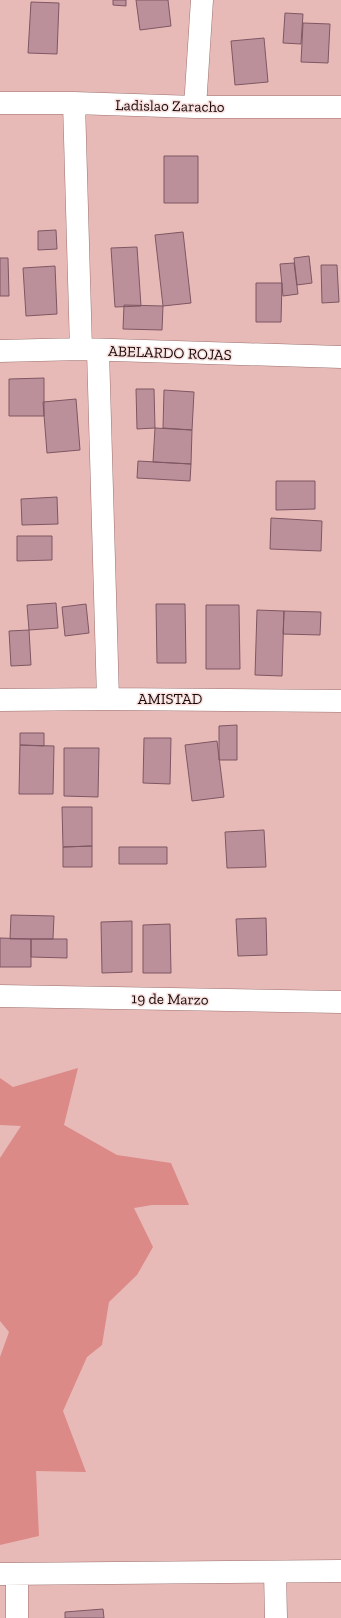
<svg xmlns="http://www.w3.org/2000/svg" width="341" height="1618" viewBox="0 0 341 1618" font-family="'Zilla Slab',serif">
  <rect width="100%" height="100%" fill="#e8bab7"/>
  <!-- green -->
  <path fill="#dc8a88" d="M78,1068L64,1125L117,1155L171,1163L189,1205H152L134,1208L153,1247L137,1275L109,1302L102,1345L87,1357L63,1411L86,1472L36,1471L39,1536L0,1545V1357L9,1332L0,1321V1158L21,1126L0,1125V1078L13,1087Z"/>
  <!-- building -->
  <path fill="#bb909b" stroke="#7f5762" d="M113,0H126V6L113,5Z
    M136,0H168L171,26L140,30Z
    M31,2L59,3L57,54L28,53Z
    M285,13L303,14L301,44L283,43Z
    M303,23L330,24L328,63L301,62Z
    M264,38L268,82L235,85L231,41Z
    M164,156H198V203H164Z
    M56,230L57,249L38,250V231Z
    M183,232L191,303L163,306L155,235Z
    M137,247L141,306L115,307L111,248Z
    M309,256L312,283L297,285L294,258Z
    M0,258H8L9,296H0Z
    M294,263L298,294L283,296L280,264Z
    M321,265H337L339,302L322,303Z
    M55,266L57,314L26,316L23,268Z
    M256,283H282L281,322H256Z
    M124,305L163,306L162,330L123,329Z
    M44,378V416H9V379Z
    M136,389H154L155,428L137,429Z
    M164,390L194,392L192,430L163,428Z
    M76,399L80,450L47,453L43,402Z
    M155,428L192,430L191,464L153,462Z
    M138,461L191,464L190,481L137,478Z
    M276,481H315V509L276,510Z
    M57,497L58,524L22,525L21,499Z
    M271,518L322,521L321,551L270,549Z
    M17,536H52V560L17,561Z
    M56,603L58,628L29,630L27,605Z
    M86,604L89,633L65,636L62,607Z
    M156,604H185L186,663H157Z
    M206,605H239L240,669H206Z
    M257,610L284,611L282,676L255,675Z
    M284,611L321,612L320,635L283,634Z
    M29,630L31,665L11,666L9,631Z
    M237,725V760H219V726Z
    M20,733H44V746L20,745Z
    M144,738H171L170,784L143,783Z
    M217,741L224,797L192,801L185,745Z
    M20,745L54,746L53,794H19Z
    M64,748H99L98,797L64,796Z
    M62,807H92V846L63,847Z
    M264,830L266,867L227,868L225,832Z
    M92,846V867H63V847Z
    M119,847H167V864H119Z
    M11,915L54,916L53,939H10Z
    M266,918L267,955L238,956L236,919Z
    M132,921V972L102,973L101,922Z
    M170,924L171,973H143V925Z
    M0,938L31,939V967H0Z
    M31,939H67V958L31,957Z
    M103,1609L104,1618H65V1612Z"/>
  <g fill="none" stroke-linecap="round" stroke-linejoin="round">
    <!-- minor casing -->
    <g stroke="#9c716f" stroke-width="23">
      <path id="minor" d="M0,103H74L195,107H341
        M74,103L81,349
        M195,107L202,0
        M0,351L81,349L341,357
        M98,351L108,699
        M0,700L108,699L341,701
        M0,996L341,1002
        M275,1572L276,1618
        M0,1574L341,1571
        M17,1574V1618"/>
    </g>
    <!-- minor -->
    <use href="#minor" stroke="#fff" stroke-width="22"/>
  </g>
  <g text-anchor="middle" dominant-baseline="central" stroke-width="3" stroke-linejoin="round" paint-order="stroke">
    <!-- street labels -->
    <g font-size="15" fill="#180909" stroke="#f9e1df">
      <text transform="translate(170 106) rotate(1)">Ladislao Zaracho</text>
      <text transform="translate(170 353) rotate(2)">ABELARDO ROJAS</text>
      <text x="170" y="699">AMISTAD</text>
      <text transform="translate(170 999) rotate(1)">19 de Marzo</text>
    </g>
  </g>
</svg>
